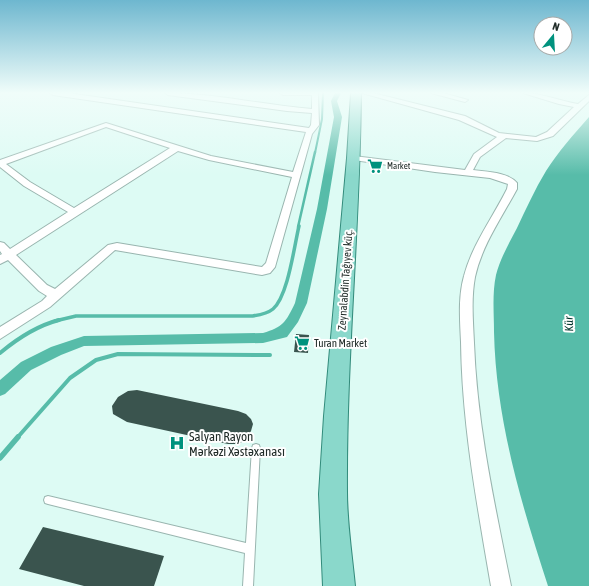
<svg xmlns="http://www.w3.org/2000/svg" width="589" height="586" viewBox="0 0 589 586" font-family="'Asap Condensed',sans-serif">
  <rect width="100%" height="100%" fill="#ddfbf4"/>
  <!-- water -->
  <path fill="#57bca9" d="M589,117V586H548C521,503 496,420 494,332C494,314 492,293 496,275C500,259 509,243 517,228C526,209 535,189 546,171C558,152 574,134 589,117Z"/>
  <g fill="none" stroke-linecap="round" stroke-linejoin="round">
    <!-- stream-far4 -->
    <path stroke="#57bca9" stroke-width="2" d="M315,153L322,119L323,93"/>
    <!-- stream-far3 -->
    <path stroke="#57bca9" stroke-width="2.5" d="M298,227L315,152"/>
    <!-- stream-far2 -->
    <path stroke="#57bca9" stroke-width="3.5" d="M55,321L76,316H252C259,315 267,314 273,309C288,296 294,247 299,226"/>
    <!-- stream-far1 -->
    <path stroke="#57bca9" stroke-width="4" d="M0,353C18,338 36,326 59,320
      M17,438L70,378L96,360L118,354L270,355"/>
    <!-- stream -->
    <path stroke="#57bca9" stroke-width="5.5" d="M0,458L18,437"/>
    <!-- canal -->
    <path fill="#57bca9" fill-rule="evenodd" d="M335,93H341L337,101L342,117L327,209L307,303L298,322L287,337L263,343L84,346L61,355L31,370L5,394L0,396V380L21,362L51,347L84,336L263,333C283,327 286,322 295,303L317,209L334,117L331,101Z"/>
  </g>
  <!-- building -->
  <path fill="#3a544e" d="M296,334L309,335L308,353L294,352Z
    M137,390L238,411L246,414L251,419L253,424L251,431L247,438L239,444H228L127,422L113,414L112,406L118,397L128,391Z
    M43,527L164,556L154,586H84L19,569Z"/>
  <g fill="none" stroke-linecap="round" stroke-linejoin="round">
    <!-- lane casing -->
    <g stroke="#99b5af" stroke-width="2">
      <path id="lane" d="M256,444L259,445L260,448L253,586H243L245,553L48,504L45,503L44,500L45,497L48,496L246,543L252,448L253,445Z"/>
    </g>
    <!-- street casing -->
    <g stroke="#99b5af" stroke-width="2">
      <path id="street" d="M50,93H68L309,128L311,125L312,113L287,111L168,95L165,93C214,93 263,105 312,109V95H283L280,93H318L319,125L312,134L275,267L270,273L262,275L115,250L50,307L0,339V327L42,301L47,296L39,291L8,260L0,264V255L2,254L0,251V242L4,243L10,249L68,212L24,186L0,167V160L106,123L211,156L293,172L306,132L53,95ZM106,127L170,148L74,208L30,182L6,164ZM178,151L209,160L292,177L266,263L262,267L117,243L108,245L55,289L47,285L16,255Z
        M362,93H373L465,116L499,133L536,137L547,132L574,107L559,104L523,93C542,93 560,101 578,104L589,95V101L553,136L537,141L506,138L480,157L473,170C487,172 508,172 517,183V189C502,217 482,245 475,277C471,298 473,321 474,343C477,425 495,506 511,586H491C477,505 462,424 461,342C460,320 458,297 464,276C472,245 493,217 507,189L508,184L490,178L435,172L354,160L350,158L354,156L465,170L474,154L497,137L459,120Z
        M431,93H443L468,100L465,102Z"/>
    </g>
    <!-- primary casing -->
    <g stroke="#328b7b" stroke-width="2">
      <path id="primary" d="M351,93H361C360,226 346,359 347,492C347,523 352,555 355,586H323L319,494L324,416L347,158Z"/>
    </g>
    <!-- lane -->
    <use href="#lane" fill="#fff" fill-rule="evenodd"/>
    <!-- street -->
    <use href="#street" fill="#fff" fill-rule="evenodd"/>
    <!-- primary -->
    <use href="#primary" fill="#8ad8cb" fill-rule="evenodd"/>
  </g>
  <!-- sky -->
  <linearGradient id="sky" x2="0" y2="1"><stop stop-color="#6eb7cf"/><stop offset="0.53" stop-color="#f0fdfa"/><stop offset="1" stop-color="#f0fdfa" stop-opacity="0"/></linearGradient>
  <rect width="589" height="175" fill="url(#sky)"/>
  <!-- icons -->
  <defs>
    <g id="supermarket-bare" transform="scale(1.2)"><path d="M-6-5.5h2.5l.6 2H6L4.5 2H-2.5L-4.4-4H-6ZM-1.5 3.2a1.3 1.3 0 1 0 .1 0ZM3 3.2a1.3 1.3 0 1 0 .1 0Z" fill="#00927e" stroke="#fff" stroke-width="2.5" paint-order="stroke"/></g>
    <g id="hospital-bare" transform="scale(1.2)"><path d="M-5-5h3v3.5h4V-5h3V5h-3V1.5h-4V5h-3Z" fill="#00927e" stroke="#fff" stroke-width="2.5" paint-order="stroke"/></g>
  </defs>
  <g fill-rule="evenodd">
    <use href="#supermarket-bare" x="375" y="166"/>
    <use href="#supermarket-bare" x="302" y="343"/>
    <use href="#hospital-bare" x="177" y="443"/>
  </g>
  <g text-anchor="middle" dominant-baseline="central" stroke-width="4" stroke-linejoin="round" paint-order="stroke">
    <!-- far-poi labels -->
    <g font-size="9" fill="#202b28" stroke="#fff" text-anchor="start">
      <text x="387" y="166">Market</text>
    </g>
    <!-- street labels -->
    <g font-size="11" fill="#202b28" stroke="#fff">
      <text transform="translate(345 280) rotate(-86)">Zeynalabdin Tağıyev küç.</text>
    </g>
    <!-- poi labels -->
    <g font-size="11" fill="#202b28" stroke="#fff" text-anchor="start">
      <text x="314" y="343">Turan Market</text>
    </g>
    <!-- water labels -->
    <g font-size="12" font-style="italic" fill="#02342c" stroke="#fff">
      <text transform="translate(569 324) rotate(-92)">Kür</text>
    </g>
    <!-- near-poi labels -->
    <g font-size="13" fill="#202b28" stroke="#fff" text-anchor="start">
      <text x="189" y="436">Salyan Rayon<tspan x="189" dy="15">Mərkəzi Xəstəxanası</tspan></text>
    </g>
  </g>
  <!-- north arrow -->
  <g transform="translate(553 36) rotate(18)"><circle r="19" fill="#ffffff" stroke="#a6aaa9"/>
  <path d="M0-3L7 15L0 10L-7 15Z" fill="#00927e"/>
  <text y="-6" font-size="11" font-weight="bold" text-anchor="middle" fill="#202b28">N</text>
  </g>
</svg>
